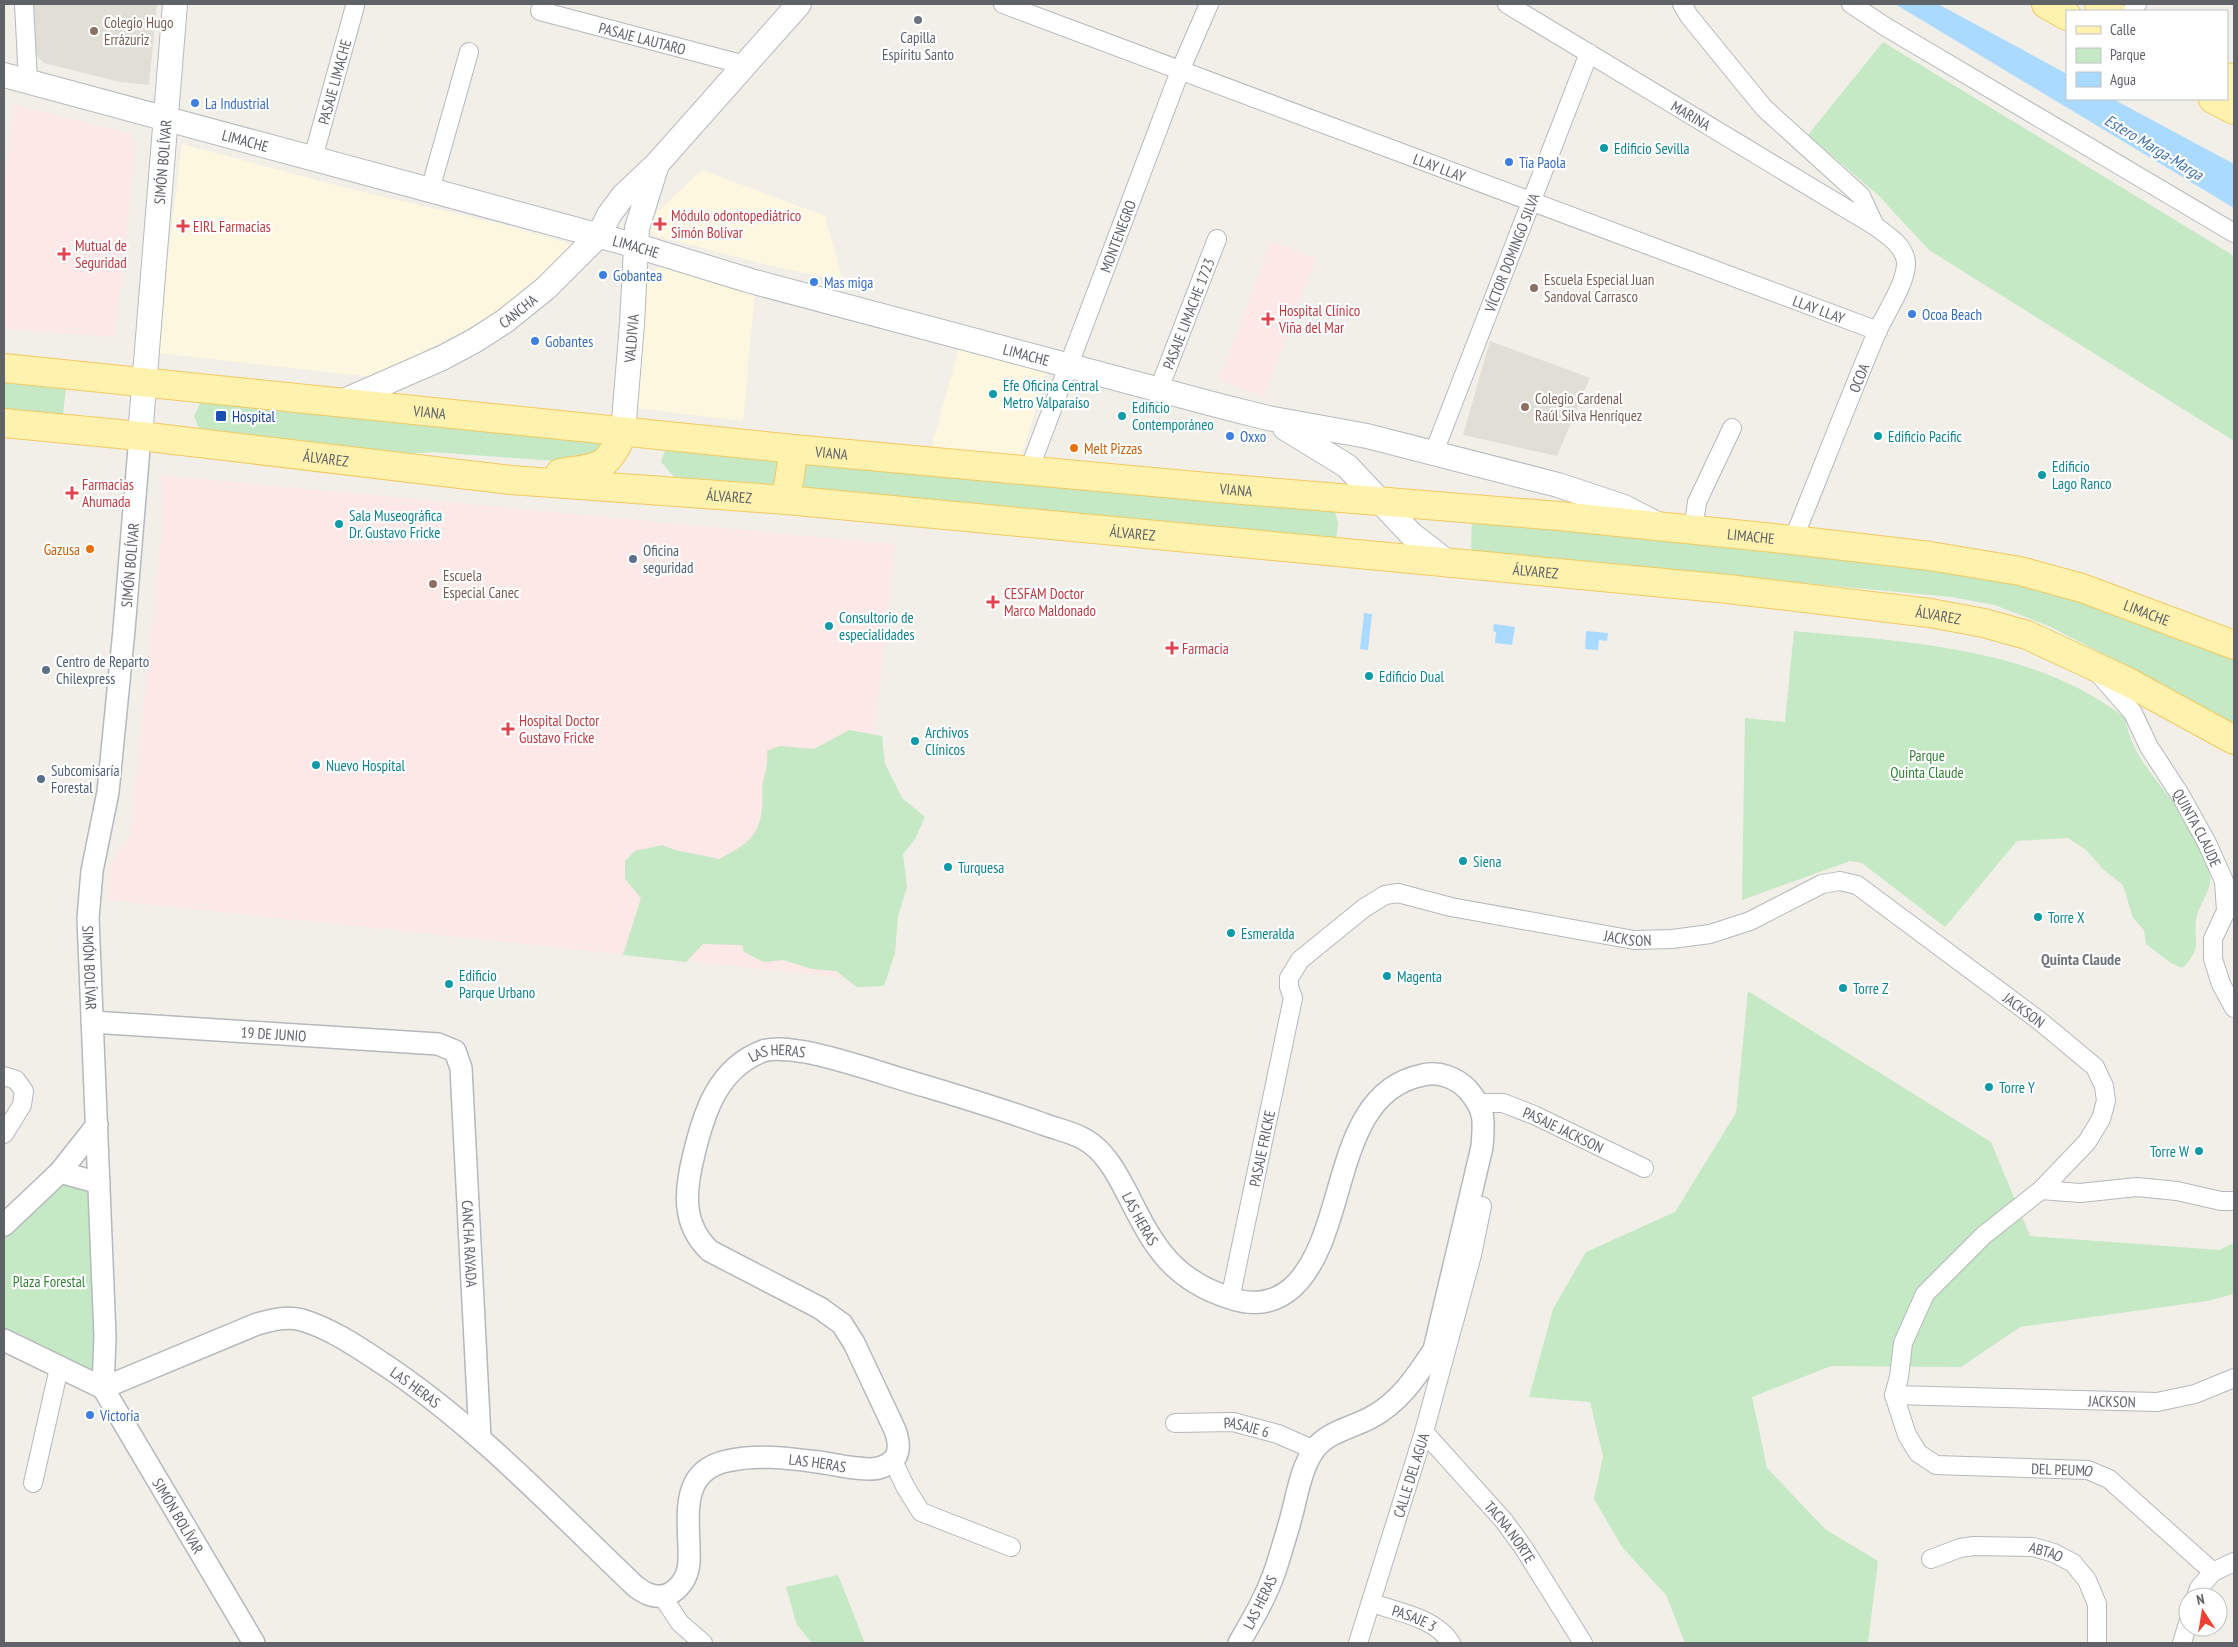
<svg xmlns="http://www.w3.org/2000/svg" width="2238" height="1647" viewBox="0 0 2238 1647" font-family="'PT Sans Narrow',sans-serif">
  <rect width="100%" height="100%" fill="#f1efe8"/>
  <!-- commercial -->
  <path fill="#fef7e0" d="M182,144L346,188L509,226L577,246L498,313L372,377L156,353Z
    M702,170L825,216L843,281L759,263L650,234L652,217Z
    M660,267L755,293L743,421L635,408L647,275Z
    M960,344L1048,368L1021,458L931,449Z"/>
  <!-- education -->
  <path fill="#e1ded6" d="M33,4H157L149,85L120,82L44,63L34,53Z
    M1490,341L1590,378L1557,456L1463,435Z"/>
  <!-- medical -->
  <path fill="#fce8e6" d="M13,104L129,133L136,144L115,337L4,329V188Z
    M1271,241L1316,258L1264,397L1219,380Z
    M161,475L895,544L847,978L107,900L110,864L130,835L163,520Z"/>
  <!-- green -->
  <path fill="#c5e8c5" d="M1883,42L2234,256V441L1929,250L1878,195L1808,135Z
    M4,380L66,387L63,414L51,422L4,417Z
    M202,400L608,438L597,464L433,452L404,454L200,431L194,416Z
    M667,445L1334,508L1338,524L1336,540L676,479L661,462Z
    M1472,518L1990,573L2071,594L2234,656V724L2138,672L2051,627L1995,605L1952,597L1471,552Z
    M1794,631C1905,642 2033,646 2125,718C2128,732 2132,744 2140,757C2160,791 2214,841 2210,883C2208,895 2200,904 2197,915C2191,941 2206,945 2182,968L2171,963L2146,944L2144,930L2133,918L2123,885L2103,869L2086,850L2068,838L2017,841L1945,927L1862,863L1850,861L1742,900L1745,718L1785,722Z
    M849,730L882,736L885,764L902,798L925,817L915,839L903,854L907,887L898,916L895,953L884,986L857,987L836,971L812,969L783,960L764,962L744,952L742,945L703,944L686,962L623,955L641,898L625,879V861L635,851L662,845L675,850L719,859C743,846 759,839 762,809C763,802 762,796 762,789C763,775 769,769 767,751L780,746L814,749Z
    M1748,991L1991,1142L2030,1236L2219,1250L2234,1243V1294L2207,1301L2020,1327L1961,1367L1831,1366L1752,1397L1767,1468L1825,1529L1878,1561L1868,1643H1685L1666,1595L1622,1547L1594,1499L1603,1456L1590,1402L1529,1397L1553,1309L1586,1252L1675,1212L1736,1113Z
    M59,1180L92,1188L95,1376L4,1331V1233Z
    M838,1575L865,1643H812L797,1625L786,1587Z"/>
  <!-- water -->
  <path fill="#aadaff" d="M1895,4H1938L2067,74V99H2113L2234,164V208Z
    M1364,613L1372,614L1368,650L1360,649Z
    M1494,624L1515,627L1512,645L1495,643L1496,632L1493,631Z
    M1586,631L1608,633L1607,641L1599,640L1598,650L1585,649Z"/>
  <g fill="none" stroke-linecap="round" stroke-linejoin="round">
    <!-- minor casing -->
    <g stroke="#b5b8bc" stroke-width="20">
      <g id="minor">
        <path d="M24,4L28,81"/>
        <path id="s1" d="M1003,4L1878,331"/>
        <path id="s2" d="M1507,4L1875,226C1887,235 1904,245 1906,262C1907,282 1885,314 1877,332C1848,401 1821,471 1793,540"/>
        <path d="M1682,4L1689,16L1764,108L1861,196L1875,226"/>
        <path d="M1851,4L1886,27L2234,233"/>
        <path id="s3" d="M540,11L745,65"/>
        <path d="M2132,11L2137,4"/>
        <path id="s4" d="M313,158L355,6"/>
        <path d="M430,190L469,52"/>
        <path id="s5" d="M1159,389L1217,239"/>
        <path id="s6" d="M1434,452L1589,53"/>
        <path id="s7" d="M1029,470L1180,71L1209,4"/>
        <path d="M1693,530L1697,502L1732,428"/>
        <path id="s8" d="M2098,673L2133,713L2149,747L2181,796L2207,843L2224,881L2226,911L2213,939V959L2221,984L2234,1008"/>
        <path d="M4,1076L16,1080L24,1091L22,1105L4,1134"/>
        <path id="s9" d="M1479,1103H1503L1534,1115L1644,1168"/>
        <path d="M2041,1190L2080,1193L2137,1187L2177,1191L2221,1201H2234"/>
        <path id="s10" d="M1230,1299L1293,998L1289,987V978L1300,960L1364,908L1385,895L1398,893L1451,907L1634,940L1672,939L1710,934L1750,921L1822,884L1840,881L1857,885L2041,1022L2095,1067L2104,1086L2106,1101L2101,1119L2087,1142L2041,1190L1984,1235L1925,1294L1903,1343L1899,1377L1894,1395"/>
        <path d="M1455,1318L1472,1255L1482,1206"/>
        <path id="s11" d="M1894,1395L1907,1435L1918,1453L1936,1465L2088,1470L2109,1479L2213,1572L2234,1562"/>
        <path id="s12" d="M1894,1395L2157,1402L2195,1394L2234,1378"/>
        <path id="s13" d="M1175,1423L1233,1422L1278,1434L1314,1450"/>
        <path id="s14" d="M1424,1432L1504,1521L1523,1547L1583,1643"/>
        <path d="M893,1461L906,1488L921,1512L1011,1547"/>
        <path d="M33,1483L59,1368"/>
        <path id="s15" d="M1931,1559L1960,1548L1974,1546L2033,1547L2054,1553L2073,1563L2087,1580L2097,1604V1643"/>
        <path d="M662,1596L680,1623L703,1643"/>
        <path d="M2196,1597L2199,1588L2213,1572"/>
        <path id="s16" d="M1372,1603C1398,1612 1436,1618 1451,1643"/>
        <path id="s17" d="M1358,1643L1424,1432L1455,1318L1445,1307"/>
        <path d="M2182,1643L2188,1623"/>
      </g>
    </g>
    <!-- tertiary casing -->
    <g stroke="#b5b8bc" stroke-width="24">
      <g id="tertiary">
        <path id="s18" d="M140,436L124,630L108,792L92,871L88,918L105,1336L103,1388L254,1643"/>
        <path id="s19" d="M92,1022L438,1044L455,1051L461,1068L480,1438"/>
        <path d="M60,1172L99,1183"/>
        <path d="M4,1225L60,1172L97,1125"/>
        <path d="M4,1340L103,1388"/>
        <path id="s20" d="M103,1388L257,1324C272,1320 286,1316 302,1320C329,1328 355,1345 379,1361C474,1423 553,1508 635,1586C639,1589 643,1592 648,1594C670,1603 687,1583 689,1563C691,1525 675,1472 727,1461C756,1454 788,1458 818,1462C835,1464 867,1473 882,1467C900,1460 901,1447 895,1430L854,1343L842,1324L820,1308L710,1251C681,1224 685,1190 694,1154C704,1112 718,1068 763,1051C775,1047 793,1050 806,1052C846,1060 886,1075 925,1086C965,1098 1004,1110 1043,1124C1056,1129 1072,1132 1084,1139C1106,1151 1118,1176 1129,1197C1154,1247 1173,1280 1230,1298C1253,1306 1274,1304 1293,1287C1351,1232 1330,1093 1423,1075C1439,1071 1457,1078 1468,1090C1486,1111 1484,1120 1482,1147L1434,1350C1416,1377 1399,1403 1370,1418C1351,1428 1327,1432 1314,1450C1302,1467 1298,1490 1293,1510C1288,1530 1282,1549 1276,1568C1267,1595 1253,1619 1239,1643"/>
      </g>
    </g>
    <!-- secondary casing -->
    <g stroke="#b6babf" stroke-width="26">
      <g id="secondary">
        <path id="s21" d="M4,75L637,246L751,281L1224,407L1268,418L1367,436L1558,485L1624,507L1655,523"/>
        <path id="s22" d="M337,404L442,358L474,341L505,321L546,288L599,235L609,215L623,196L657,164L799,4"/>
        <path d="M1285,428L1347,466L1411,534L1451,565"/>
        <path id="s23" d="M623,432L632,324L637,228L657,164"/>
        <path id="s24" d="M140,436L175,4"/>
      </g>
    </g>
    <!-- primary casing -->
    <g stroke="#f2c960" stroke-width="30">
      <g id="primary">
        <path d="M2046,4L2067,16"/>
        <path d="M2099,4L2111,11"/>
        <path d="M2227,77L2234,81"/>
        <path d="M2213,99L2234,110"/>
        <path id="s25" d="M4,368L794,449L1207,487L1559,516L1793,540L1930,556L2020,571L2082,588L2234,645"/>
        <path id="s26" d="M4,423L140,436L511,480L786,500L1728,589L1930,613L1984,623L2027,635L2126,681L2234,740"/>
        <path d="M560,473C598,467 607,471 623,432"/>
        <path d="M786,500L794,449"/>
      </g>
    </g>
    <!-- minor -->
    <use href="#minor" stroke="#fff" stroke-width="18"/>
    <!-- tertiary -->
    <use href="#tertiary" stroke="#fff" stroke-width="21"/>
    <!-- secondary -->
    <use href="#secondary" stroke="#fff" stroke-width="24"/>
    <!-- primary -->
    <use href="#primary" stroke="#fff2af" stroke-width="28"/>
  </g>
  <!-- markers -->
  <circle fill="#6b7280" stroke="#fff" stroke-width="2" cx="918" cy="20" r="5"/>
  <g fill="#8d6e63" stroke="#fff" stroke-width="2">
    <circle cx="94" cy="31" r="5"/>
    <circle cx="1534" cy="288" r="5"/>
    <circle cx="1525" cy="407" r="5"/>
    <circle cx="433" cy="584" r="5"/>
  </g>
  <g fill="#3f7fe0" stroke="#fff" stroke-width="2">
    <circle cx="195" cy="103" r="5"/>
    <circle cx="1509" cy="162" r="5"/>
    <circle cx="603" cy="275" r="5"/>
    <circle cx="814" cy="282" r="5"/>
    <circle cx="1912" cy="314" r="5"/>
    <circle cx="535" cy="341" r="5"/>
    <circle cx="1230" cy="436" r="5"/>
    <circle cx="90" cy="1415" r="5"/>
  </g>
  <g fill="#0f9aa8" stroke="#fff" stroke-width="2">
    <circle cx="1604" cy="148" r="5"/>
    <circle cx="993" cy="394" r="5"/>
    <circle cx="1122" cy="416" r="5"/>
    <circle cx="1878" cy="436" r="5"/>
    <circle cx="2042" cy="475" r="5"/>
    <circle cx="339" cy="524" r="5"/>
    <circle cx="829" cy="626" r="5"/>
    <circle cx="1369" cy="676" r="5"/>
    <circle cx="915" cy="741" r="5"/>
    <circle cx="316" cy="765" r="5"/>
    <circle cx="1463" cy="861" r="5"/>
    <circle cx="948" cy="867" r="5"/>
    <circle cx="2038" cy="917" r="5"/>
    <circle cx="1231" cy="933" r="5"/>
    <circle cx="1387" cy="976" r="5"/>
    <circle cx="449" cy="984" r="5"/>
    <circle cx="1843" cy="988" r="5"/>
    <circle cx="1989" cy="1087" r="5"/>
    <circle cx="2199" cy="1151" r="5"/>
  </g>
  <g fill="#e0444e" stroke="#fff" stroke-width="2">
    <path d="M657.5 216.5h5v5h5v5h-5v5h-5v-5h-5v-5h5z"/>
    <path d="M180.5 218.5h5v5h5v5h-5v5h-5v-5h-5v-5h5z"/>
    <path d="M61.5 246.5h5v5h5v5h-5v5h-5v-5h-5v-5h5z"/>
    <path d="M1265.5 311.5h5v5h5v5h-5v5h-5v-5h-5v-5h5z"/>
    <path d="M69.5 485.5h5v5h5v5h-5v5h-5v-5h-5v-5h5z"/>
    <path d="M990.5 594.5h5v5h5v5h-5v5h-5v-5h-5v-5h5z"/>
    <path d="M1169.5 640.5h5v5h5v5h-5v5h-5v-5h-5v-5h5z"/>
    <path d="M505.5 721.5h5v5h5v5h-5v5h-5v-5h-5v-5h5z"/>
  </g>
  <rect fill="#1a4fb4" stroke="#fff" stroke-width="2" x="215" y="410" width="12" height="12" rx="2.5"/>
  <g fill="#e8710a" stroke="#fff" stroke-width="2">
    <circle cx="1074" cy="448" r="5"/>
    <circle cx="90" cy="549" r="5"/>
  </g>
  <g fill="#5c6f8a" stroke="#fff" stroke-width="2">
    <circle cx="633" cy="559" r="5"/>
    <circle cx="46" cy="670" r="5"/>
    <circle cx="41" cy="779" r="5"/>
  </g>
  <g text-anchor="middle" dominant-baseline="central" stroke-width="4.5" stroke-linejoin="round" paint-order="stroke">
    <!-- education labels -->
    <g font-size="15" fill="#785e54" stroke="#fff" text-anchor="start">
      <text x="104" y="22">Colegio Hugo<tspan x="104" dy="17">Errázuriz</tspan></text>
      <text x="1544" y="279">Escuela Especial Juan<tspan x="1544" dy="17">Sandoval Carrasco</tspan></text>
      <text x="1535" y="398">Colegio Cardenal<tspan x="1535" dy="17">Raúl Silva Henríquez</tspan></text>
      <text x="443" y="575">Escuela<tspan x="443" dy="17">Especial Canec</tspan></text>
    </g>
    <!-- worship labels -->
    <g font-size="15" fill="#5b616d" stroke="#fff">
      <text x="918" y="37">Capilla<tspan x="918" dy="17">Espíritu Santo</tspan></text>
    </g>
    <!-- street labels -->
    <g font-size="15" fill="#5f6368" stroke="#fff">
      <text stroke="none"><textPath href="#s3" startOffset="106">PASAJE LAUTARO</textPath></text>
      <text stroke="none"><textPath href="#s4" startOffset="79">PASAJE LIMACHE</textPath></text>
      <text stroke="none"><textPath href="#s2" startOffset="215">MARINA</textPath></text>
      <text stroke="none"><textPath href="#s21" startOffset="250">LIMACHE</textPath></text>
      <text stroke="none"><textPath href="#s24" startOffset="275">SIMÓN BOLÍVAR</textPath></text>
      <text stroke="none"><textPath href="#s1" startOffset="466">LLAY LLAY</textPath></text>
      <text stroke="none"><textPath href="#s7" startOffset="250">MONTENEGRO</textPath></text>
      <text stroke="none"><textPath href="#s21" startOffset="655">LIMACHE</textPath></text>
      <text stroke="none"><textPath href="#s6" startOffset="214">VÍCTOR DOMINGO SILVA</textPath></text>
      <text stroke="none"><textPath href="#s1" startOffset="871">LLAY LLAY</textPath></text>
      <text stroke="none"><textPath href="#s22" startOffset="204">CANCHA</textPath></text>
      <text stroke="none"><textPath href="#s5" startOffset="81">PASAJE LIMACHE 1723</textPath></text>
      <text stroke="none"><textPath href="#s23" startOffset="94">VALDIVIA</textPath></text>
      <text stroke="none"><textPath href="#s21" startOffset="1060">LIMACHE</textPath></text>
      <text transform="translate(1859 378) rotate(-68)">OCOA</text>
      <text stroke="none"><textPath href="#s25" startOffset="428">VIANA</textPath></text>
      <text stroke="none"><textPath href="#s25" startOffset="832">VIANA</textPath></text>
      <text stroke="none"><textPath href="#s26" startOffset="324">ÁLVAREZ</textPath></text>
      <text stroke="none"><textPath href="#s25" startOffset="1238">VIANA</textPath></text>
      <text stroke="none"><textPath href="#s26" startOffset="729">ÁLVAREZ</textPath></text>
      <text stroke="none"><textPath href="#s26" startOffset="1134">ÁLVAREZ</textPath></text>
      <text stroke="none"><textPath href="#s25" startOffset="1755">LIMACHE</textPath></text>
      <text transform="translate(130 565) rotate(-85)">SIMÓN BOLÍVAR</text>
      <text stroke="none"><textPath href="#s26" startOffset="1539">ÁLVAREZ</textPath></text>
      <text stroke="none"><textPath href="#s25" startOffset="2160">LIMACHE</textPath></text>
      <text stroke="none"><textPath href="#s26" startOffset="1944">ÁLVAREZ</textPath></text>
      <text stroke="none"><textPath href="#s8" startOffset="185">QUINTA CLAUDE</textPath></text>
      <text stroke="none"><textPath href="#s10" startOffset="704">JACKSON</textPath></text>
      <text stroke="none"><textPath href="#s18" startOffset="535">SIMÓN BOLÍVAR</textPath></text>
      <text stroke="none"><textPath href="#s10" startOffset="1154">JACKSON</textPath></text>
      <text stroke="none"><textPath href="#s19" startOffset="182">19 DE JUNIO</textPath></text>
      <text stroke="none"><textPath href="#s20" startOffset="1556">LAS HERAS</textPath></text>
      <text stroke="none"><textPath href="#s9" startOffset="90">PASAJE JACKSON</textPath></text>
      <text stroke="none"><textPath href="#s10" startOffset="154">PASAJE FRICKE</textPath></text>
      <text stroke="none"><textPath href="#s20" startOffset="1976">LAS HERAS</textPath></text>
      <text stroke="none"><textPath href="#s19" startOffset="559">CANCHA RAYADA</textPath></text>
      <text stroke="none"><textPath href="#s20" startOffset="345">LAS HERAS</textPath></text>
      <text stroke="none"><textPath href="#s12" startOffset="218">JACKSON</textPath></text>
      <text stroke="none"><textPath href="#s13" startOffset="72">PASAJE 6</textPath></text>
      <text stroke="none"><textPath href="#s20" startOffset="929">LAS HERAS</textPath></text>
      <text stroke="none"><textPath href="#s11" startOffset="211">DEL PEUMO</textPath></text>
      <text stroke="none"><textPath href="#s17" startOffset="176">CALLE DEL AGUA</textPath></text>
      <text stroke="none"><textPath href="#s18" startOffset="1104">SIMÓN BOLÍVAR</textPath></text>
      <text stroke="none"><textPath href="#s14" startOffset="132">TACNA NORTE</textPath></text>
      <text stroke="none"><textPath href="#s15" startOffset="118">ABTAO</textPath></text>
      <text transform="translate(1260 1602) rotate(-64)">LAS HERAS</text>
      <text stroke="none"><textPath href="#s16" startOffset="45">PASAJE 3</textPath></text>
    </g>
    <!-- shop labels -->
    <g font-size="15" fill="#366cbe" stroke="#fff" text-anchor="start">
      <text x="205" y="103">La Industrial</text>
      <text x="1519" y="162">Tía Paola</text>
      <text x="613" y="275">Gobantea</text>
      <text x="824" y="282">Mas miga</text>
      <text x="1922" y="314">Ocoa Beach</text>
      <text x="545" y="341">Gobantes</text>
      <text x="1240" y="436">Oxxo</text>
      <text x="100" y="1415">Victoria</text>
    </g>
    <!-- culture labels -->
    <g font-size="15" fill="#0d838f" stroke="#fff" text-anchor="start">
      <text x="1614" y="148">Edificio Sevilla</text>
      <text x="1003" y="385">Efe Oficina Central<tspan x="1003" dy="17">Metro Valparaíso</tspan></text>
      <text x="1132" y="407">Edificio<tspan x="1132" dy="17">Contemporáneo</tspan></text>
      <text x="1888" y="436">Edificio Pacific</text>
      <text x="2052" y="466">Edificio<tspan x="2052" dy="17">Lago Ranco</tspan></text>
      <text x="349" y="515">Sala Museográfica<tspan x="349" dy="17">Dr. Gustavo Fricke</tspan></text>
      <text x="839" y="617">Consultorio de<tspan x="839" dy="17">especialidades</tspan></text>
      <text x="1379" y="676">Edificio Dual</text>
      <text x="925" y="732">Archivos<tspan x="925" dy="17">Clínicos</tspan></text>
      <text x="326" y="765">Nuevo Hospital</text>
      <text x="1473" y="861">Siena</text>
      <text x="958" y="867">Turquesa</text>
      <text x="2048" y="917">Torre X</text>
      <text x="1241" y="933">Esmeralda</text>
      <text x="459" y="975">Edificio<tspan x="459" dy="17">Parque Urbano</tspan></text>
      <text x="1397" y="976">Magenta</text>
      <text x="1853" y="988">Torre Z</text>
      <text x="1999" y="1087">Torre Y</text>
      <text x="2189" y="1151" text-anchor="end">Torre W</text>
    </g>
    <!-- health labels -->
    <g font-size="15" fill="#be3a42" stroke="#fff" text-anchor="start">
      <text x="671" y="215">Módulo odontopediátrico<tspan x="671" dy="17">Simón Bolívar</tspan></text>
      <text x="193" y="226">EIRL Farmacias</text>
      <text x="75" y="245">Mutual de<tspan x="75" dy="17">Seguridad</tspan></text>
      <text x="1279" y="310">Hospital Clínico<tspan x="1279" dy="17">Viña del Mar</tspan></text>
      <text x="82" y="484">Farmacias<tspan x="82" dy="17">Ahumada</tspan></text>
      <text x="1004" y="593">CESFAM Doctor<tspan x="1004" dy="17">Marco Maldonado</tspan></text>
      <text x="1182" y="648">Farmacia</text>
      <text x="519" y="720">Hospital Doctor<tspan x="519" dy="17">Gustavo Fricke</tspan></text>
    </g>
    <!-- transit labels -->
    <g font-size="15" fill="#164399" stroke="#fff" text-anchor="start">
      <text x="232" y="416">Hospital</text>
    </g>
    <!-- food labels -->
    <g font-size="15" fill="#c56008" stroke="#fff" text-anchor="start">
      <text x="1084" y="448">Melt Pizzas</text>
      <text x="80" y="549" text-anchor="end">Gazusa</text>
    </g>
    <!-- service labels -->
    <g font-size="15" fill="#4e5e75" stroke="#fff" text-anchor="start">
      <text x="643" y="550">Oficina<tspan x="643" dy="17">seguridad</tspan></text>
      <text x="56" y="661">Centro de Reparto<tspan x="56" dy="17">Chilexpress</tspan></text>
      <text x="51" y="770">Subcomisaría<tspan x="51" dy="17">Forestal</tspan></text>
    </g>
    <!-- park labels -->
    <g font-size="15" fill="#348238" stroke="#fff">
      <text x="1927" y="755">Parque<tspan x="1927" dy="17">Quinta Claude</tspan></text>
      <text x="49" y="1281">Plaza Forestal</text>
    </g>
    <!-- water labels -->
    <g font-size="16" font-style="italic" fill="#4174aa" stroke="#fff">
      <text transform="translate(2154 147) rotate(31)">Estero Marga-Marga</text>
    </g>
    <!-- neighbourhood labels -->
    <g font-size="16" font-weight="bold" fill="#70757a" stroke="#fff">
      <text x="2081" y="959">Quinta Claude</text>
    </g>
  </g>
  <!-- border -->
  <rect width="2238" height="1647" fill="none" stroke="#5f6368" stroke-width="10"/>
  <!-- legend -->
  <rect x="2066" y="10" width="162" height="90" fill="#ffffff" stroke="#bfc1c3"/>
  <rect x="2076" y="26" width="25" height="8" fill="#fff2af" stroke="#bfc1c3"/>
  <text x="2110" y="35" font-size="15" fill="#5f6368">Calle</text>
  <rect x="2076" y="48" width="25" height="15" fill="#c5e8c5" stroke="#bfc1c3"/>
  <text x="2110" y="60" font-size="15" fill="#5f6368">Parque</text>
  <rect x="2076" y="72" width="25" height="15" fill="#aadaff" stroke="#bfc1c3"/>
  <text x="2110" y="85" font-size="15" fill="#5f6368">Agua</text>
  <!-- north arrow -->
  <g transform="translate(2203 1612) rotate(348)"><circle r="24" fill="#ffffff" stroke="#bfc1c3"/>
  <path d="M0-4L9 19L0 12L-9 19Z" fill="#ea4335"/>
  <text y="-8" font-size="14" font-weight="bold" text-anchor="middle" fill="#5f6368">N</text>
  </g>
</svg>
